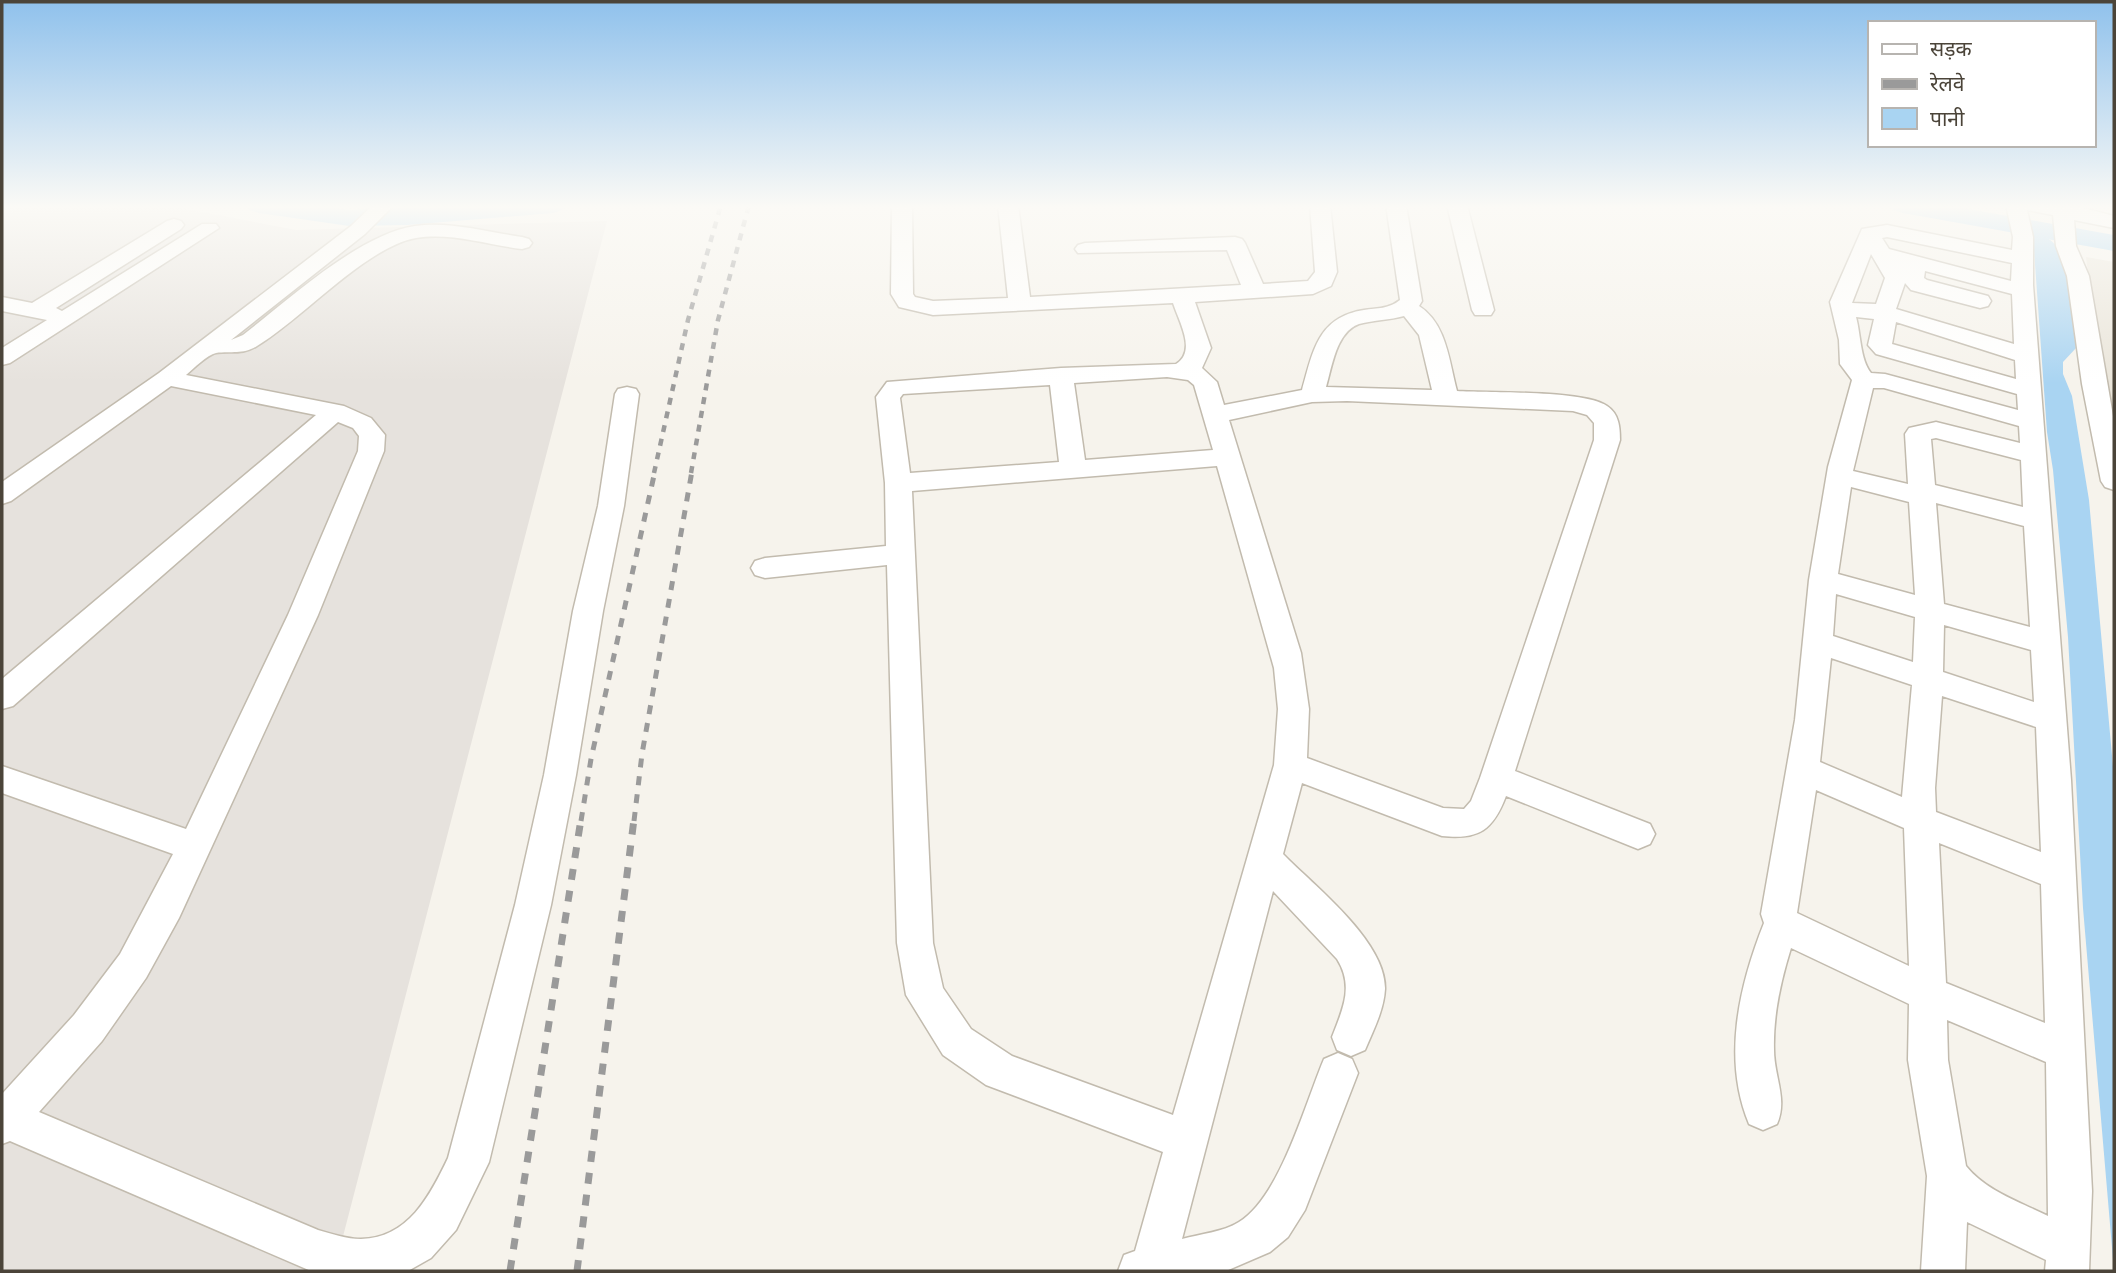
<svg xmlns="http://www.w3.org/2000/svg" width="2116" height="1273" viewBox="0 0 2116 1273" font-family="'PT Sans','Noto Sans Devanagari',sans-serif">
  <rect width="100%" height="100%" fill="#f6f3ec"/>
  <!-- residential -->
  <path fill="#eae5da" d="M2086,257L2114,262V481Z"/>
  <!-- industrial -->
  <path fill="#e6e2dd" d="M2,205H166L296,230L607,221L334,1271H2Z"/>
  <!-- water -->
  <path fill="#a9d4f2" d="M2038,234C2046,237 2052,240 2057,247C2070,266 2072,323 2076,348L2063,362V374L2072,396L2089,500L2114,778V1271L2083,908L2068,637L2053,470L2047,432L2033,236Z"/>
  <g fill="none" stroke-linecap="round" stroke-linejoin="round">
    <!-- river -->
    <path fill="#a9d4f2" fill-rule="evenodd" d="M246,205H313L349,210L458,205H566L562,210L553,213L407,225L349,226L259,213L250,210Z
      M1890,205H1946L2114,235V251L1903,213L1894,210Z"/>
    <!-- minor casing -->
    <g stroke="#c2bbae" stroke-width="3">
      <path id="minor" d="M373,205H394L365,234L231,340L243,335C287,301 359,234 415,226C449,221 488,232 522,237L529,239L532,243L529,247L522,249C489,245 450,232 416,238C366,247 302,319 257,346C243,355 232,351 216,353C207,355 194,368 186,375L344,406L371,418L385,435L384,451L318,615L179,918L146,978L102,1041L39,1112L318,1230C332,1234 347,1239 361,1239C408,1238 430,1196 448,1158L515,905L544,775L573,611L598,506L615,394L618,389L627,387L636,389L639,394L624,506L603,611L576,775L551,905L489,1162L456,1230L431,1258L408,1271H311L10,1141L2,1144V1094L74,1015L120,954L173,854L2,793V766L186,829L288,615L358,451L359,436L353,428L338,422L13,706L2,709V679L316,415L171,386L11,501L2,504V482L159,373L351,226Z
        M892,205H912L913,294L915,297L933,301L1008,298L998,205H1018L1030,297L1241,285L1227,250L1078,253L1075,249L1078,245L1085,243L1235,237L1242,239L1245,243L1263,284L1308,281L1315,272L1310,205H1330L1337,272L1331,286L1313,294L1195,302L1211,348L1202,368L1217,382L1224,405L1302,390C1313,351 1318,317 1364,310C1377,308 1389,309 1400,300L1386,205H1406L1422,301L1419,306C1447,324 1449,362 1457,391C1489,393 1584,390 1607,406C1619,414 1620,427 1620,440L1515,771L1650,824L1655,834L1650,844L1638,849L1506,796C1493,830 1479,840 1442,836L1302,783L1283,854C1314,886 1386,941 1385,989C1384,1010 1373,1031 1365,1050L1351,1056L1337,1050L1332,1037C1343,1009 1354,986 1337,959L1273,891L1182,1239C1200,1234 1223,1232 1239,1222C1280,1197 1305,1104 1324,1059L1338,1053L1352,1059L1358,1073L1305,1210L1288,1237L1270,1252L1226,1271H1118L1124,1255L1135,1251L1163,1152L986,1085L943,1055L906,995L897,943L887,565L765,578L755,575L751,568L755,561L765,558L886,546L885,483L876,397L887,382L1061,368L1176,364C1197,351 1179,322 1173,303L933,315L899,307L891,294ZM1404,316L1419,335L1432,390L1326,387C1332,367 1336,332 1359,324C1374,320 1390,320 1404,316ZM1167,377L1188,380L1194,385L1213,450L1085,460L1074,383ZM1050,385L1059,462L910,473L900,398L903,394ZM1347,401L1573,411L1587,415L1594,423V440L1480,778L1471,801L1464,809L1443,808L1307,758L1309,709L1301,653L1229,420L1312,402ZM1217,466L1274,668L1278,709L1274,765L1173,1115L1012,1056L971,1029L943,988L933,943L912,491Z
        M1447,205H1467L1494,310L1491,315H1475L1472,310Z
        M2006,205H2072L2114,216V228L2074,220L2076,246L2089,276L2114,422V490L2105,487L2101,481L2082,384L2067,276L2056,246L2053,215L2027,210L2033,237V285L2071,780L2092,1191L2089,1271H2045L2046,1260L1967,1222L1965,1271H1921L1927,1176L1908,1060L1909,1004L1791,948C1781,980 1773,1015 1774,1050C1774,1077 1788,1099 1777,1124L1763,1130L1749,1124C1722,1059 1739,986 1764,923L1761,914L1795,720L1809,580L1828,467L1852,380L1840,364L1839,340L1830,302L1862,229L1887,225L2012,250L2013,237ZM1887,237L2012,263L2011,281L1889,249L1882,238ZM1871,254L1885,278L1876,304L1852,303ZM1925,271L2012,294L2014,344L1896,309L1905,283L1911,290L1980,308L1988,306L1991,301L1988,296L1927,280L1924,278ZM1856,317L1874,319L1868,345L1876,354L2017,394L2018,410L1885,374L1871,373C1860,359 1861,335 1856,317ZM1896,322L2015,360L2016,379L1892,344ZM1873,388H1884L2019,426L2020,443L1936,422L1909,428L1905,434L1908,484L1853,471ZM1936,438L2021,460L2023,507L1935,485L1931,439ZM1851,487L1909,502L1915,595L1838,574ZM1936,503L2024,526L2030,627L1944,604ZM1836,594L1915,617L1913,662L1833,636ZM1944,625L2031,650L2034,702L1943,672ZM1831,658L1912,685L1902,797L1820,762ZM1942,696L2036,727L2041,852L1936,812L1935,788ZM1816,790L1904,828L1909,966L1797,913ZM1939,843L2041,884L2045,1023L1946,983ZM1947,1020L2046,1062L2048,1216C2020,1202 1986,1191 1966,1166L1948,1060Z
        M174,219L181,221L184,225L181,229L56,308L62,311L202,224H216L219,228L10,363L2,365V348L47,320L2,311V297L32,303L167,221Z"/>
    </g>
    <!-- minor -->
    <use href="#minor" fill="#fff" fill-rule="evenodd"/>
    <!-- rail-far2 -->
    <path stroke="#9a9a9a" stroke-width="4.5" stroke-dasharray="7 7" stroke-linecap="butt" d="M654,473L688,320L721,205
      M691,473L718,320L749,205"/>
    <!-- rail-far1 -->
    <path stroke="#9a9a9a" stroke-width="5" stroke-dasharray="9 9" stroke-linecap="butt" d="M581,821L591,759L655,471
      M634,821L642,754L692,471"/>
    <!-- rail -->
    <path stroke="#9a9a9a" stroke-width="7" stroke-dasharray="11 11" stroke-linecap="butt" d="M510,1271L581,819
      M577,1271L634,819"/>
  </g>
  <!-- sky -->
  <linearGradient id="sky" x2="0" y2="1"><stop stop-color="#8fc1ec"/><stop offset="0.54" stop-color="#fbfaf6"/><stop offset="1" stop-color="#fbfaf6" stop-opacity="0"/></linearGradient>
  <rect width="2116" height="383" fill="url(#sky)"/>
  <!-- border -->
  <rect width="2116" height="1273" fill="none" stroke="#4b4439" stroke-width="7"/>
  <!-- legend -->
  <rect x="1868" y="21" width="228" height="126" fill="#ffffff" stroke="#b7b4b0" stroke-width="2"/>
  <rect x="1882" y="44" width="35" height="10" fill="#ffffff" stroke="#b7b4b0" stroke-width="2"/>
  <text x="1930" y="56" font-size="21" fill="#4b4439">सड़क</text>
  <rect x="1882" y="79" width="35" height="10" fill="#9a9a9a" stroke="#b7b4b0" stroke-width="2"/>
  <text x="1930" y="91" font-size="21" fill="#4b4439">रेलवे</text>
  <rect x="1882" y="108" width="35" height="21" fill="#a9d4f2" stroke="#b7b4b0" stroke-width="2"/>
  <text x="1930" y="126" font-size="21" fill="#4b4439">पानी</text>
</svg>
